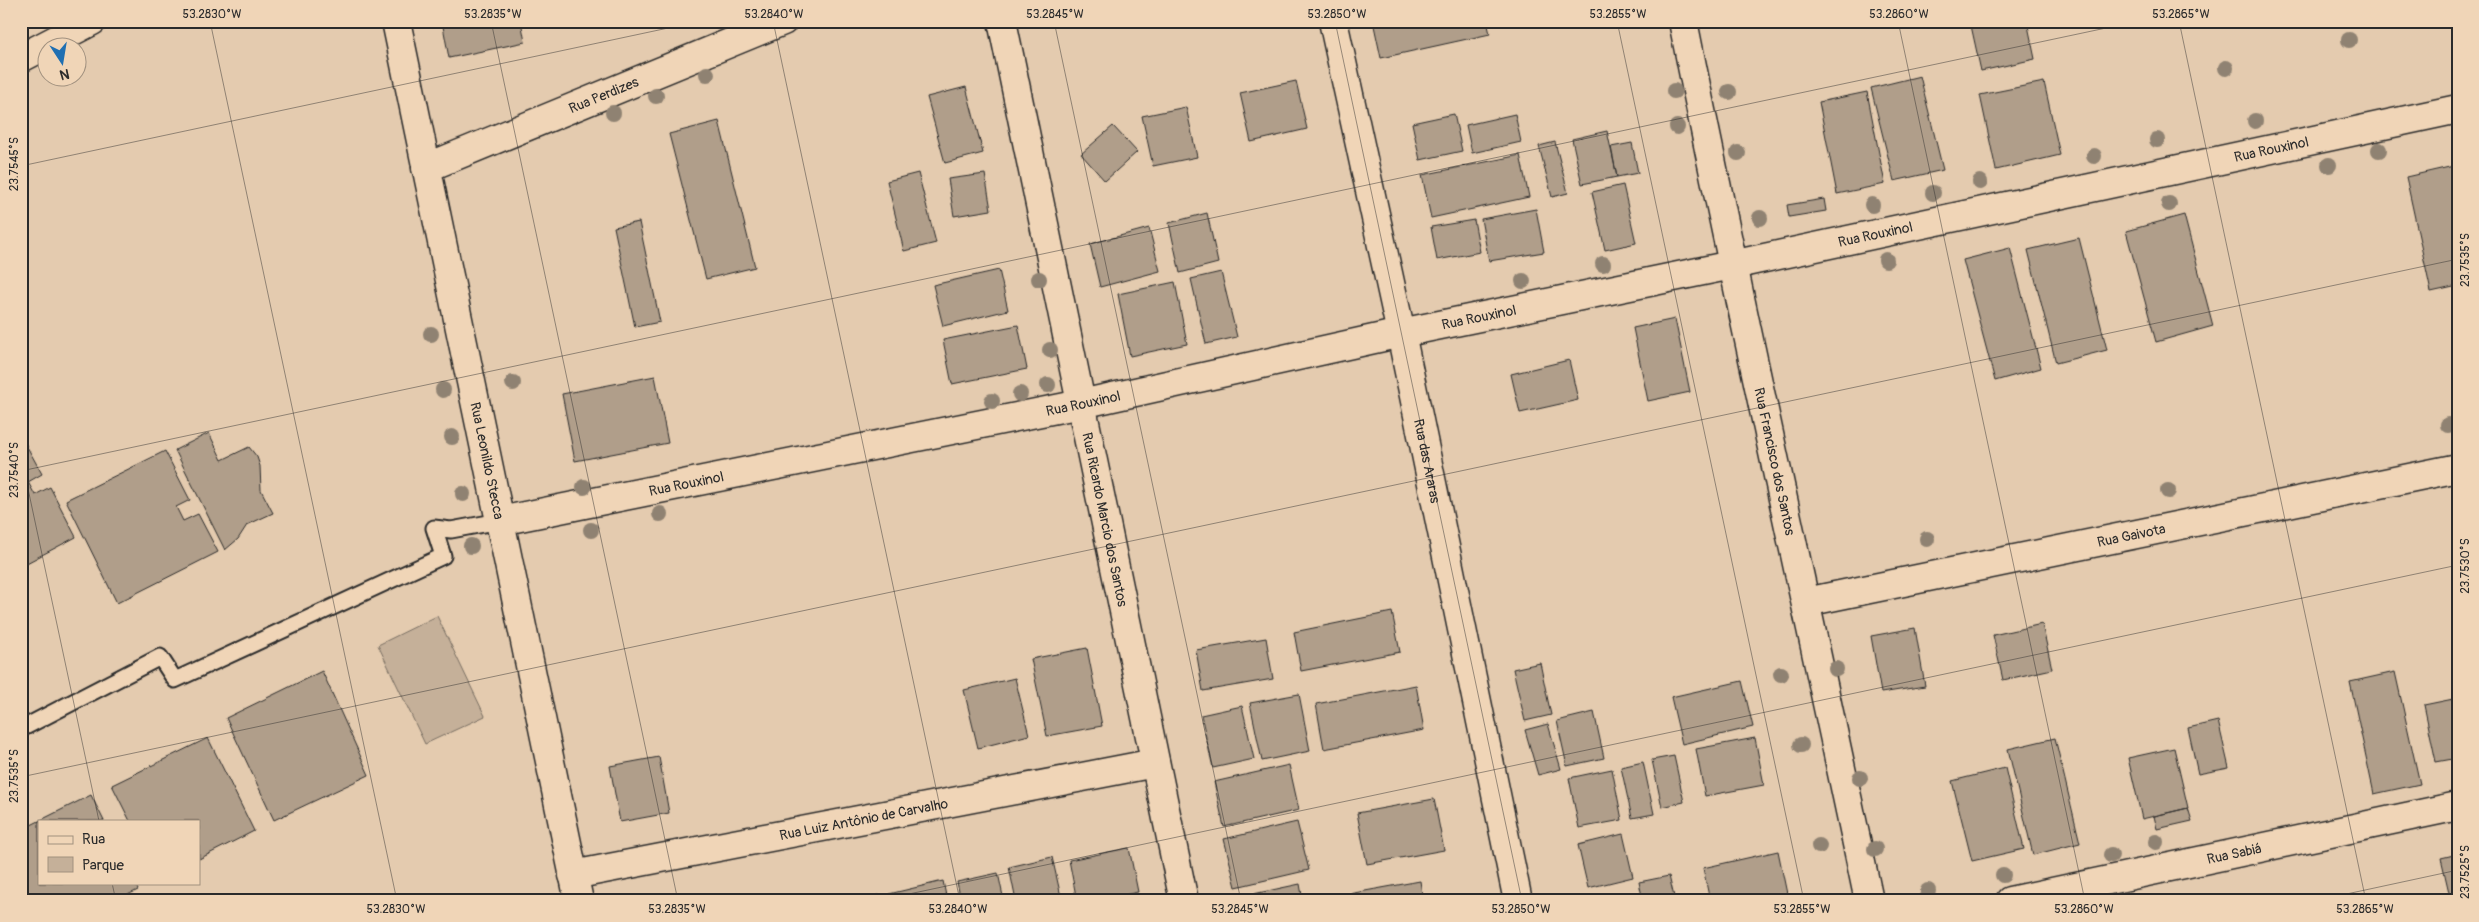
<svg xmlns="http://www.w3.org/2000/svg" width="2479" height="922" viewBox="0 0 2479 922" font-family="Pangolin,sans-serif">
  <rect width="100%" height="100%" fill="#e4cbaf"/>
  <filter id="ink" filterUnits="userSpaceOnUse"><feTurbulence type="fractalNoise" baseFrequency=".02" numOctaves="2"/><feDisplacementMap in="SourceGraphic" scale="10" xChannelSelector="R" yChannelSelector="G"/><feConvolveMatrix kernelMatrix="1 2 1 2 8 2 1 2 1" color-interpolation-filters="sRGB"/></filter>
  <g filter="url(#ink)">
    <!-- green -->
    <path fill="#c5b099" stroke="#786e62" d="M437,616L485,716L425,744L378,645Z"/>
    <!-- building -->
    <path fill="#b09e8a" stroke="#2b2b2b" d="M442,21H521L525,42L449,58Z
      M1373,21H1487L1490,34L1381,58Z
      M1970,21H2027L2035,59L1981,71Z
      M1920,76L1943,170L1894,181L1871,88Z
      M1296,81L1307,129L1251,142L1240,93Z
      M2044,82L2060,155L1996,170L1980,95Z
      M966,87L983,153L945,163L927,97Z
      M1867,92L1885,184L1837,194L1819,102Z
      M1186,107L1197,157L1153,166L1142,116Z
      M1454,114L1462,151L1420,160L1412,123Z
      M1515,114L1521,142L1472,153L1466,125Z
      M719,121L755,267L706,279L669,134Z
      M1113,126L1137,152L1105,181L1081,154Z
      M1607,131L1617,177L1582,184L1572,139Z
      M1555,142L1568,193L1552,197L1539,146Z
      M1632,143L1638,173L1617,177L1611,147Z
      M1520,155L1529,197L1431,218L1422,175Z
      M2458,165V286L2431,292L2406,177Z
      M918,173L936,243L904,251L887,181Z
      M985,174L991,210L954,216L948,179Z
      M1623,185L1636,243L1605,250L1592,192Z
      M1824,199L1826,211L1789,217L1787,205Z
      M1536,209L1544,252L1489,261L1481,219Z
      M1207,213L1218,263L1180,273L1169,223Z
      M2184,215L2213,326L2156,342L2126,231Z
      M1474,220L1480,252L1437,260L1431,227Z
      M639,222L660,322L635,327L614,227Z
      M1149,228L1160,271L1100,287L1090,244Z
      M2079,238L2107,350L2056,363L2028,250Z
      M2010,248L2041,368L1995,381L1963,260Z
      M999,270L1008,310L943,326L933,285Z
      M1221,272L1237,337L1206,344L1191,279Z
      M1175,282L1187,344L1130,356L1118,294Z
      M1675,319L1690,392L1648,401L1633,328Z
      M1018,325L1027,369L952,384L943,340Z
      M1569,360L1578,400L1520,413L1511,374Z
      M655,376L668,443L575,461L562,394Z
      M209,433L222,460L249,447L257,457L260,466L261,490L273,513L247,525L238,539L225,550L175,450Z
      M25,443L42,474L28,482L35,495L50,487L76,537L21,566V444Z
      M165,451L190,500L176,507L183,521L198,514L218,552L117,603L66,500Z
      M1392,612L1400,652L1301,671L1294,632Z
      M2042,624L2052,669L2003,680L1993,635Z
      M1915,628L1925,686L1881,693L1871,636Z
      M1266,638L1273,679L1203,691L1196,650Z
      M1087,648L1102,726L1047,736L1031,659Z
      M1540,663L1551,715L1525,721L1513,669Z
      M322,671L369,775L274,820L226,718Z
      M2395,672L2420,784L2374,794L2350,682Z
      M1015,678L1029,735L978,748L964,690Z
      M1742,681L1753,727L1682,744L1671,697Z
      M1416,685L1424,730L1324,749L1316,704Z
      M1299,694L1310,751L1262,761L1250,703Z
      M2458,698V758L2436,762L2424,705Z
      M1242,706L1254,759L1213,768L1201,715Z
      M1594,712L1604,758L1567,766L1557,721Z
      M2218,721L2229,768L2198,774L2188,728Z
      M1548,724L1561,769L1538,775L1525,730Z
      M208,738L254,831L199,859V821H130L112,785Z
      M1755,738L1764,785L1705,796L1696,749Z
      M2055,738L2080,843L2033,855L2008,749Z
      M2174,748L2188,808L2142,819L2128,758Z
      M1674,756L1684,802L1662,807L1652,760Z
      M659,757L669,813L620,822L610,766Z
      M1643,762L1654,814L1632,818L1621,767Z
      M1289,765L1299,810L1224,827L1214,782Z
      M2005,768L2024,849L1972,861L1952,781Z
      M1612,769L1622,820L1579,828L1569,778Z
      M91,795L104,821H39Z
      M1434,799L1444,850L1367,864L1357,813Z
      M2188,808L2192,821L2157,829L2154,816Z
      M39,821V883H135L138,890L115,901H31L21,881V830Z
      M1297,822L1309,870L1236,887L1224,839Z
      M1623,834L1633,877L1588,888L1578,845Z
      M1129,848L1138,892L1096,901H1077L1069,860Z
      M1778,851L1787,894L1755,901H1710L1703,868Z
      M2458,854V901H2451L2441,858Z
      M1052,857L1062,901H1016L1009,867Z
      M998,873L1004,901H961L957,882Z
      M1669,876L1675,901H1643L1639,882Z
      M943,881L947,901H891L889,894Z
      M1420,881L1423,901H1344L1343,895Z
      M1300,884L1303,901H1245L1244,896Z
      M879,895L880,901H852Z"/>
    <g fill="none" stroke-linecap="round" stroke-linejoin="round">
      <!-- lane casing -->
      <g stroke="#2b2b2b" stroke-width="19">
        <path id="lane" d="M21,729L160,657L175,680L443,556L434,528L451,530L500,521"/>
      </g>
      <!-- street casing -->
      <g stroke="#2b2b2b" stroke-width="31">
        <g id="street">
          <path id="s1" d="M1002,21L1184,901"/>
          <path id="s2" d="M1333,21L1401,333L1518,901"/>
          <path id="s3" d="M1683,21C1741,315 1808,608 1869,901"/>
          <path id="s4" d="M426,168L783,21"/>
          <path id="s5" d="M1806,602L2458,468"/>
          <path id="s6" d="M573,875L1155,763"/>
          <path id="s7" d="M2010,901L2458,806"/>
        </g>
      </g>
      <!-- secondary casing -->
      <g stroke="#2b2b2b" stroke-width="31">
        <g id="secondary">
          <path id="s8" d="M396,21L579,901"/>
          <path d="M21,58L92,21"/>
          <path id="s9" d="M500,521L1081,404L1401,333L1732,265L2458,109"/>
        </g>
      </g>
      <!-- lane -->
      <use href="#lane" stroke="#f0d5b7" stroke-width="15"/>
      <!-- street -->
      <use href="#street" stroke="#f0d5b7" stroke-width="28"/>
      <!-- secondary -->
      <use href="#secondary" stroke="#f0d5b7" stroke-width="28"/>
    </g>
    <!-- trees -->
    <g fill="#8f8272">
      <circle cx="2349" cy="40" r="8"/>
      <circle cx="2226" cy="68" r="8"/>
      <circle cx="707" cy="74" r="8"/>
      <circle cx="1674" cy="91" r="8"/>
      <circle cx="1729" cy="92" r="8"/>
      <circle cx="656" cy="96" r="8"/>
      <circle cx="613" cy="113" r="8"/>
      <circle cx="2255" cy="121" r="8"/>
      <circle cx="1677" cy="127" r="8"/>
      <circle cx="2157" cy="140" r="8"/>
      <circle cx="2379" cy="150" r="8"/>
      <circle cx="1738" cy="153" r="8"/>
      <circle cx="2094" cy="156" r="8"/>
      <circle cx="2329" cy="165" r="8"/>
      <circle cx="1980" cy="182" r="8"/>
      <circle cx="1933" cy="193" r="8"/>
      <circle cx="2169" cy="204" r="8"/>
      <circle cx="1872" cy="205" r="8"/>
      <circle cx="1760" cy="218" r="8"/>
      <circle cx="1886" cy="260" r="8"/>
      <circle cx="1603" cy="264" r="8"/>
      <circle cx="1039" cy="279" r="8"/>
      <circle cx="1523" cy="281" r="8"/>
      <circle cx="431" cy="334" r="8"/>
      <circle cx="1050" cy="350" r="8"/>
      <circle cx="513" cy="383" r="8"/>
      <circle cx="1048" cy="385" r="8"/>
      <circle cx="443" cy="390" r="8"/>
      <circle cx="1020" cy="394" r="8"/>
      <circle cx="992" cy="401" r="8"/>
      <circle cx="2448" cy="425" r="8"/>
      <circle cx="452" cy="437" r="8"/>
      <circle cx="584" cy="487" r="8"/>
      <circle cx="2168" cy="491" r="8"/>
      <circle cx="463" cy="494" r="8"/>
      <circle cx="660" cy="514" r="8"/>
      <circle cx="591" cy="530" r="8"/>
      <circle cx="1927" cy="539" r="8"/>
      <circle cx="471" cy="546" r="8"/>
      <circle cx="1836" cy="669" r="8"/>
      <circle cx="1781" cy="674" r="8"/>
      <circle cx="1801" cy="745" r="8"/>
      <circle cx="1860" cy="778" r="8"/>
      <circle cx="2156" cy="842" r="8"/>
      <circle cx="1819" cy="846" r="8"/>
      <circle cx="1875" cy="849" r="8"/>
      <circle cx="2111" cy="855" r="8"/>
      <circle cx="2003" cy="875" r="8"/>
      <circle cx="1928" cy="891" r="8"/>
    </g>
  </g>
  <!-- ticks -->
  <path fill="none" stroke="#2b2b2b" stroke-width="1" stroke-opacity="0.45" d="M210,21L397,901M491,21L678,901M773,21L960,901M1054,21L1241,901M1335,21L1522,901M1617,21L1804,901M1898,21L2085,901M2179,21L2366,901M21,166L701,21M21,456L99,821M21,471L2139,21M21,777L2458,259M112,883L116,901M876,901L2458,565M2314,901L2458,870"/>
  <g text-anchor="middle" dominant-baseline="central" stroke-width="5" stroke-linejoin="round" paint-order="stroke">
    <!-- street labels -->
    <g font-size="14" fill="#2b2b2b" stroke="#f0d5b7">
      <text stroke="none"><textPath href="#s4" startOffset="192">Rua Perdizes</textPath></text>
      <text stroke="none"><textPath href="#s9" startOffset="1810">Rua Rouxinol</textPath></text>
      <text stroke="none"><textPath href="#s9" startOffset="1405">Rua Rouxinol</textPath></text>
      <text stroke="none"><textPath href="#s9" startOffset="1000">Rua Rouxinol</textPath></text>
      <text stroke="none"><textPath href="#s9" startOffset="595">Rua Rouxinol</textPath></text>
      <text stroke="none"><textPath href="#s8" startOffset="449">Rua Leonildo Stecca</textPath></text>
      <text stroke="none"><textPath href="#s2" startOffset="450">Rua das Araras</textPath></text>
      <text stroke="none"><textPath href="#s3" startOffset="450">Rua Francisco dos Santos</textPath></text>
      <text stroke="none"><textPath href="#s9" startOffset="190">Rua Rouxinol</textPath></text>
      <text stroke="none"><textPath href="#s1" startOffset="509">Rua Ricardo Marcio dos Santos</textPath></text>
      <text stroke="none"><textPath href="#s5" startOffset="332">Rua Gaivota</textPath></text>
      <text stroke="none"><textPath href="#s6" startOffset="296">Rua Luiz Antônio de Carvalho</textPath></text>
      <text stroke="none"><textPath href="#s7" startOffset="229">Rua Sabiá</textPath></text>
    </g>
  </g>
  <!-- margin -->
  <rect width="2479" height="922" fill="none" stroke="#f0d5b7" stroke-width="55"/>
  <!-- legend -->
  <rect x="38" y="820" width="162" height="65" fill="#f0d5b7" stroke="#a1917f"/>
  <rect x="48" y="836" width="25" height="8" fill="#f0d5b7" stroke="#a1917f"/>
  <text x="82" y="844" font-size="15" fill="#2b2b2b">Rua</text>
  <rect x="48" y="857" width="25" height="15" fill="#c5b099" stroke="#a1917f"/>
  <text x="82" y="870" font-size="15" fill="#2b2b2b">Parque</text>
  <!-- north arrow -->
  <g transform="translate(62 62) rotate(168)"><circle r="24" fill="#f0d5b7" stroke="#a1917f"/>
  <path d="M0-4L9 19L0 12L-9 19Z" fill="#1f6fb2"/>
  <text y="-8" font-size="14" font-weight="bold" text-anchor="middle" fill="#2b2b2b">N</text>
  </g>
  <rect x="28" y="28" width="2424" height="866" fill="none" stroke="#2b2b2b" stroke-width="2"/>
  <g font-size="12" text-anchor="middle" fill="#2b2b2b">
    <text x="212" y="18">53.2830°W</text>
    <text x="493" y="18">53.2835°W</text>
    <text x="774" y="18">53.2840°W</text>
    <text x="1055" y="18">53.2845°W</text>
    <text x="1337" y="18">53.2850°W</text>
    <text x="1618" y="18">53.2855°W</text>
    <text x="1899" y="18">53.2860°W</text>
    <text x="2181" y="18">53.2865°W</text>
    <text transform="translate(14 164) rotate(-90)" y="4">23.7545°S</text>
    <text transform="translate(2465 260) rotate(-90)" y="4">23.7535°S</text>
    <text transform="translate(14 470) rotate(-90)" y="4">23.7540°S</text>
    <text transform="translate(2465 566) rotate(-90)" y="4">23.7530°S</text>
    <text transform="translate(14 776) rotate(-90)" y="4">23.7535°S</text>
    <text transform="translate(2465 872) rotate(-90)" y="4">23.7525°S</text>
    <text x="396" y="913">53.2830°W</text>
    <text x="677" y="913">53.2835°W</text>
    <text x="958" y="913">53.2840°W</text>
    <text x="1240" y="913">53.2845°W</text>
    <text x="1521" y="913">53.2850°W</text>
    <text x="1802" y="913">53.2855°W</text>
    <text x="2084" y="913">53.2860°W</text>
    <text x="2365" y="913">53.2865°W</text>
  </g>
</svg>
